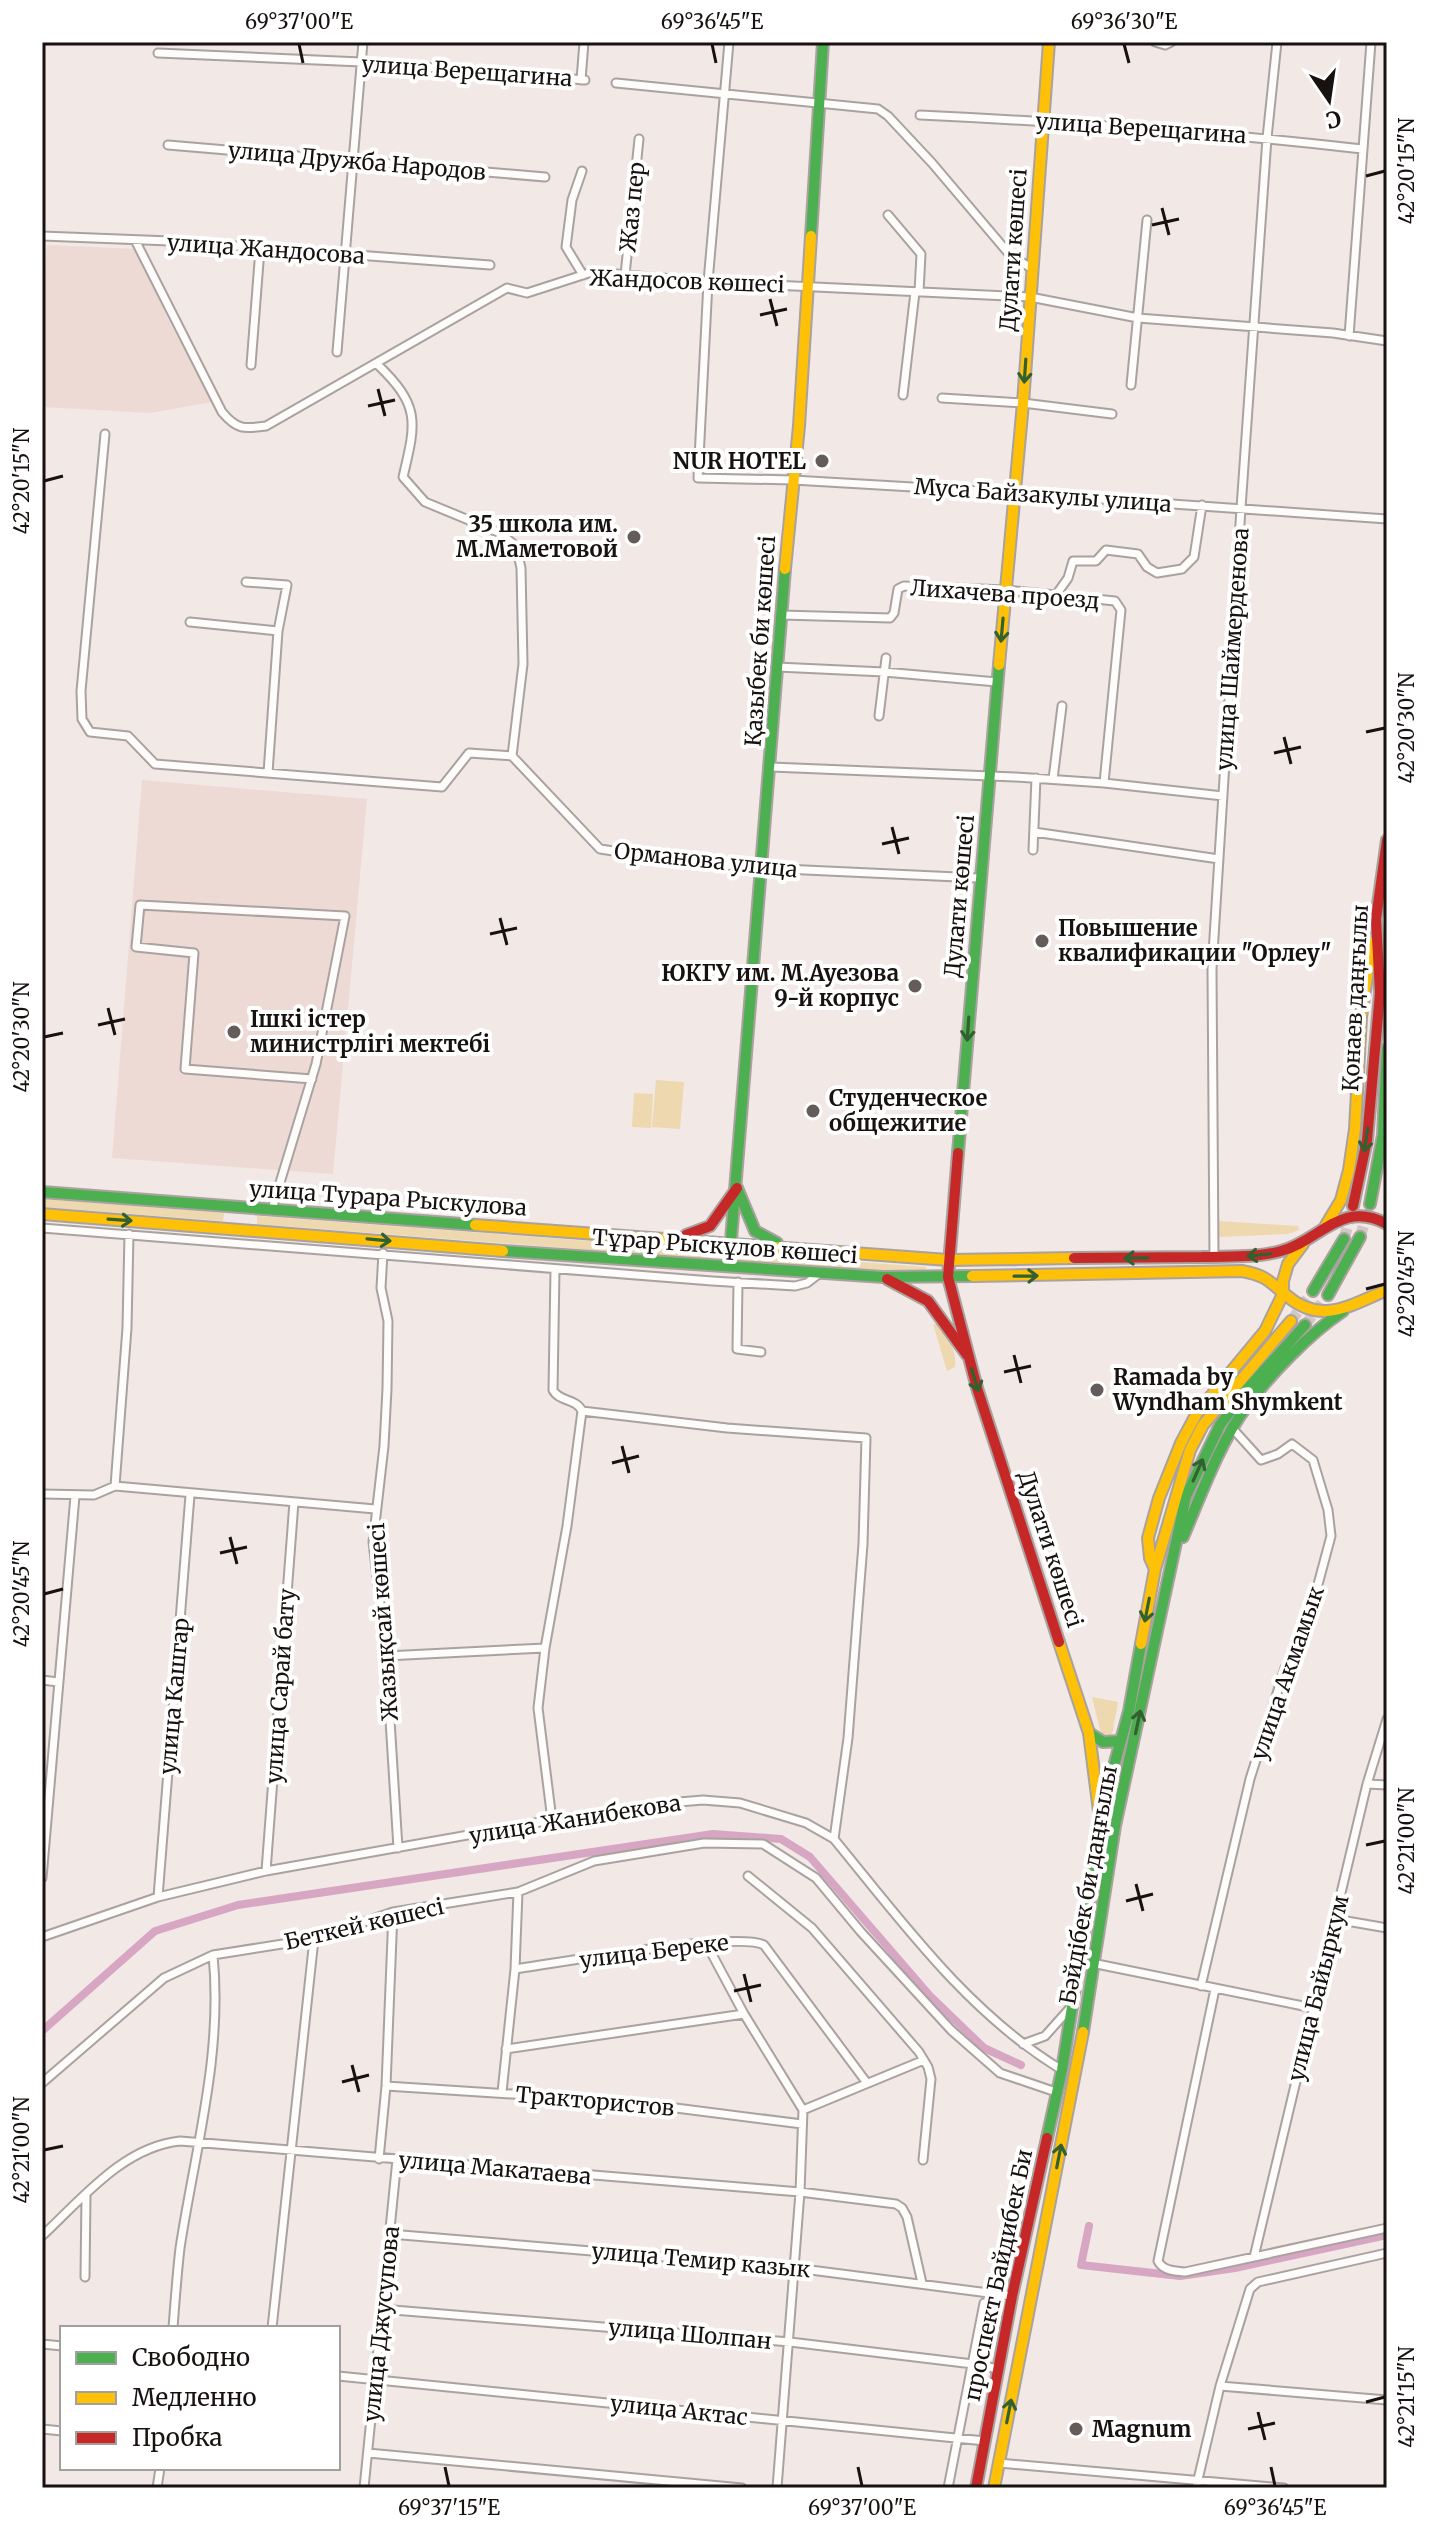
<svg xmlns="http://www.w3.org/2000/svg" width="1429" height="2530" viewBox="0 0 1429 2530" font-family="Merriweather,serif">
  <rect width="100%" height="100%" fill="#f2e8e5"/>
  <!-- built -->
  <path fill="#eedad4" d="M47,245L138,249L168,319L212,402L150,413L42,407V312Z
    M142,780L367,799L333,1174L112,1158Z"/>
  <!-- green -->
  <path fill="#edd8af" d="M656,1080L684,1082L680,1129L652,1127Z
    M634,1093L653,1094L651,1128L632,1127Z
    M42,1199L224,1213L223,1221L42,1207Z
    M257,1216L709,1250L708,1259L257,1224Z
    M1218,1221L1298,1226L1299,1230L1288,1234L1218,1237Z
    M739,1253L926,1267L925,1275L739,1261Z
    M933,1324H942C948,1337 957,1352 955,1367L947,1371Z
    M1092,1697L1118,1702L1112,1735L1101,1734Z"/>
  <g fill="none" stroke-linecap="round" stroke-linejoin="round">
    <!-- canal -->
    <path stroke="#d7a6c3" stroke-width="8" d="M42,2031L155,1931L238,1905L713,1834L781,1839L810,1857L931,1997L984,2048L1021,2065
      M1089,2226L1081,2265L1180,2276L1235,2268L1387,2235"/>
    <!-- primary-tunnel -->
    <path stroke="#d1c8c5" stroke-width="11" stroke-dasharray="11 5.5" stroke-linecap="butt" d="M1360,1237L1370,1204
      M1344,1239L1352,1210
      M1291,1321L1313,1291
      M1305,1325L1328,1295"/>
    <!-- street casing -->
    <g stroke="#a9a29f" stroke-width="11">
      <path id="street" d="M729,42L708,282L698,478L793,480L1015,493L1387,519
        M1155,42L1165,45L1171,42
        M158,53L361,62L585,80
        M581,80L584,42
        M616,83L878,109L888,116L932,163L1010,255L1031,268
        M920,115C1068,122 1215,132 1362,149
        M168,145L545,177
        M582,171L572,200L566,247L583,275
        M888,215L921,254L919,292
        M42,236L170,241L490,265
        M135,240L222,412C237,430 244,429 266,426L507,288L527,293L592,272L708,282L1030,297L1138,318L1333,333L1387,341
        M625,275L639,139
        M1349,336L1371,42
        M337,352L363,42
        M377,364C421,406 416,422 403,477L425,502L500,533L516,546L521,568L523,664L512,756
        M251,365L260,249
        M1131,385L1147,220
        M903,395L915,292
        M942,398L1023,403L1112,414
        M105,434L81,691L82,719L90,732L128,736L155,764L442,787L469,753L512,756L600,849L688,862L762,868L979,878
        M246,582L287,585L278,631
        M1056,595L1068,578L1073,561H1096L1106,550L1138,554L1147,567L1157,573L1182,569L1194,557L1202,505
        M781,615L890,618L894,613L898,589L904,586L1005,590L1115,601L1121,610L1104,783
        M190,622L278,631L268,773
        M777,667L884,672L997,682
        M879,716L886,658
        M771,767L1015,777L1104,783L1223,796
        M1053,779L1062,706
        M1034,832L1219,859
        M1033,850L1036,778
        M272,1209L316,1064L345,916L140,905L136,947L194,953L185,1069L312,1079
        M42,1228L712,1281L795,1286L807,1283L820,1273
        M383,1253L381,1288L388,1321L387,1389L384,1446L373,1542L386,1656L398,1848
        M1214,1257L1212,969L1241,508L1267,138L1277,42
        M738,1282L737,1349L761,1352
        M582,1411L727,1428L866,1438L863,1544L848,1738L834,1839
        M115,1486L127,1328L129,1234
        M42,1494L94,1495L115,1486L375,1509
        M386,1656L545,1648
        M42,1680L58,1682
        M1367,1784L1387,1785
        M552,1820L538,1708L545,1648L567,1526L582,1411C576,1398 559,1402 553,1390L555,1270
        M266,1871L294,1502
        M748,1876L812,1928L919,2052L928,2067L931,2079L923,2160
        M42,1878L75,1496
        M158,1897L190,1495
        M1335,1919L1387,1928
        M42,1937L158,1897L266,1871L552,1820L667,1803L703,1800L740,1803L806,1823L834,1839C903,1923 968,2013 1062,2070
        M706,1943L744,2014L803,2110L800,2192L777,2488
        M1092,1963L1313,2008
        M515,1969C556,1963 739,1931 764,1945L867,2083
        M1201,1986L1250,1779L1285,1668L1302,1644L1331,1536L1328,1510L1313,1460L1292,1444L1278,1454L1261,1460L1233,1429
        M1215,1989L1158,2261C1163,2271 1175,2271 1185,2272L1387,2228
        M1023,2044L1045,2036L1070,2008
        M506,2049L744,2014
        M42,2083L164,1978L213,1955L314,1939L393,1912L518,1892L594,1861L704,1843L763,1844L816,1878L861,1932L951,2030L1000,2073L1056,2092
        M386,2086L621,2101L802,2124
        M502,2092L515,1969L518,1892
        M803,2110L924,2060
        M379,2159L386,2086L393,1912
        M390,2234L795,2268L1012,2296
        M42,2236C82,2199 123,2147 180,2141L800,2192L896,2204L902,2208L907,2217L922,2283
        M1254,2257L1367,1784L1387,1719
        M85,2277L86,2195
        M381,2309L790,2342L973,2364L998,2369
        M173,2328C175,2301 177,2274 180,2248C195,2150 223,2054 213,1955
        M272,2328L314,1939
        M42,2344L62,2346
        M338,2376L985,2441
        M1220,2386L1387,2400
        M42,2429L62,2431
        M368,2453L742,2488
        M999,2463L1284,2488
        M157,2488L160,2468
        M364,2488L397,2159
        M948,2488L984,2303
        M1196,2488L1220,2386L1250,2289L1258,2282L1387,2253"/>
    </g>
    <!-- fast casing -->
    <g stroke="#a9a29f" stroke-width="14">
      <path id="fast" d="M811,236L823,42
        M958,1153L999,665
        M737,1188L755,1231L777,1243
        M42,1192L475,1225
        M1370,1204L1383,1135L1387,1049
        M503,1251L883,1277L972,1276
        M729,1265L785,569
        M1313,1291L1344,1239
        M1328,1295L1360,1237
        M1183,1537C1200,1497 1220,1442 1246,1407C1270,1374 1309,1334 1343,1311
        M1089,1733L1103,1742L1120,1741
        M1083,2032L1115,1826L1186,1496L1220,1425L1247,1389L1305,1325
        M1047,2138L1062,2070L1105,1799L1129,1711L1141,1644"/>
    </g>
    <!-- slow casing -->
    <g stroke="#a9a29f" stroke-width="14">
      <path id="slow" d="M785,569L799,426L811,236
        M999,665L1023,403L1049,42
        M42,1214L503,1251
        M475,1225L948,1260L1074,1258
        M1326,1225L1341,1200L1349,1170L1355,1129L1361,1017L1372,943
        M972,1276L1242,1271C1265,1275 1269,1281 1286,1295C1321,1326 1351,1305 1387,1290
        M1155,1569L1150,1558L1148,1538L1159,1498L1181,1443L1197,1413L1265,1331L1283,1294V1281L1288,1264L1303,1244
        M1059,1642L1089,1733L1100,1819
        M1141,1644L1155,1569L1190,1450L1203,1425L1291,1321
        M994,2488L1083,2032"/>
    </g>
    <!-- jam casing -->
    <g stroke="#a9a29f" stroke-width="14">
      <path id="jam" d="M958,1153L948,1277L977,1388L1059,1642
        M1353,1206L1367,1140L1380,993L1376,919L1387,840
        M686,1235L710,1226L737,1188
        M1074,1258C1117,1258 1159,1257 1202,1257C1229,1256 1256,1258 1281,1251C1320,1241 1341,1199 1387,1224
        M887,1279L928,1301L967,1355
        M976,2488L1012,2296L1047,2138"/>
    </g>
    <!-- street -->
    <use href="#street" stroke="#fdfcfb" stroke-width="7"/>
    <!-- fast -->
    <use href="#fast" stroke="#4caf50" stroke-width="10"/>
    <!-- slow -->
    <use href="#slow" stroke="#ffc107" stroke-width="10"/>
    <!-- jam -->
    <use href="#jam" stroke="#c62828" stroke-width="10"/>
  </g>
  <!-- one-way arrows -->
  <defs><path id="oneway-shaft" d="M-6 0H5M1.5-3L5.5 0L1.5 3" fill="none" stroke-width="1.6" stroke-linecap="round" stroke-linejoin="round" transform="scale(2)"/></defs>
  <g stroke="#326030">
    <use href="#oneway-shaft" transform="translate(1025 371) rotate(94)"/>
    <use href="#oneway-shaft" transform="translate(1002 630) rotate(95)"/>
    <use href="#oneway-shaft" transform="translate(968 1029) rotate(94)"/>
    <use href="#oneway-shaft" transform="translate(1366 1140) rotate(99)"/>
    <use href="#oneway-shaft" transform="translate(120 1220) rotate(4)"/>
    <use href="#oneway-shaft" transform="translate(379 1240) rotate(5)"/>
    <use href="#oneway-shaft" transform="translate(1259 1255) rotate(174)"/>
    <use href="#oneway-shaft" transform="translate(1136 1258) rotate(179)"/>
    <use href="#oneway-shaft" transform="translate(1026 1276) rotate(-1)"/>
    <use href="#oneway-shaft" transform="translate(975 1380) rotate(73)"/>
    <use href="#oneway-shaft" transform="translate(1198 1470) rotate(-66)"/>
    <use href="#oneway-shaft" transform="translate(1147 1610) rotate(101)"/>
    <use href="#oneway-shaft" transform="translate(1138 1722) rotate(-78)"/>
    <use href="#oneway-shaft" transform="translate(1059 2156) rotate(-79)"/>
    <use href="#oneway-shaft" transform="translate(1009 2411) rotate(-79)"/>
  </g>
  <!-- ticks -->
  <path fill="none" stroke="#17110f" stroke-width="3" d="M299,44L303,63M712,44L716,63M1124,44L1129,63M1366,176L1385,171M1162,208L1169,235M1152,225L1179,219M770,299L777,326M760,315L787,309M378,389L385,416M368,406L395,400M44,481L63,476M1366,732L1385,728M1284,737L1291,764M1274,753L1301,747M892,827L899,854M882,844L909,838M500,918L507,945M490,934L517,928M108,1008L115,1035M98,1025L125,1019M44,1037L63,1033M1366,1289L1385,1284M1014,1355L1021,1383M1004,1372L1031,1366M622,1446L629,1473M612,1463L639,1456M230,1537L237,1564M220,1553L247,1547M44,1594L63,1589M1366,1845L1385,1841M1136,1884L1143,1911M1126,1901L1153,1894M744,1974L751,2002M734,1991L761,1985M352,2065L359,2092M342,2082L369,2075M44,2150L63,2146M1366,2402L1385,2397M1258,2412L1265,2440M1248,2429L1275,2423M445,2467L449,2486M858,2467L862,2486M1271,2467L1275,2486"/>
  <!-- markers -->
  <g fill="#645c5a" stroke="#fff" stroke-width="3">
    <circle cx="822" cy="461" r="8"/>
    <circle cx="634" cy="537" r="8"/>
    <circle cx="1042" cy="941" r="8"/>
    <circle cx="915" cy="986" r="8"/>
    <circle cx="234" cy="1032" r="8"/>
    <circle cx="813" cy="1111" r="8"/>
    <circle cx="1097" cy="1390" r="8"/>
    <circle cx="1076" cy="2429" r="8"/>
  </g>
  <g text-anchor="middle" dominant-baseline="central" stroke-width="8" stroke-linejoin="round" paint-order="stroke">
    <!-- street labels -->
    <g font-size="22" fill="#17110f" stroke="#fff">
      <text transform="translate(467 71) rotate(4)">улица Верещагина</text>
      <text transform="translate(1141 128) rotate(4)">улица Верещагина</text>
      <text transform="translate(357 161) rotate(5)">улица Дружба Народов</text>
      <text transform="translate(632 207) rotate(-84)">Жаз пер</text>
      <text transform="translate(266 249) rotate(4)">улица Жандосова</text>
      <text transform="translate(1013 250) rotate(-86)">Дулати көшесі</text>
      <text transform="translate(687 281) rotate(2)">Жандосов көшесі</text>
      <text transform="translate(1043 495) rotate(4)">Муса Байзакулы улица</text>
      <text transform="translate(1005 594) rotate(4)">Лихачева проезд</text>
      <text transform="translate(760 641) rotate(-86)">Қазыбек би көшесі</text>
      <text transform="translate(1232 649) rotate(-86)">улица Шаймерденова</text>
      <text transform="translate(706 860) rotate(6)">Орманова улица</text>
      <text transform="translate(959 896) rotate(-85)">Дулати көшесі</text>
      <text transform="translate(1355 998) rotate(-87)">Қонаев даңғылы</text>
      <text transform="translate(388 1198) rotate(4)">улица Турара Рыскулова</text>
      <text transform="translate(725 1246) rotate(4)">Тұрар Рыскұлов көшесі</text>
      <text transform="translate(1051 1549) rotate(72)">Дулати көшесі</text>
      <text transform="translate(383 1622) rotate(-94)">Жазықсай көшесі</text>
      <text transform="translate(1287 1673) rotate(-71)">улица Акмамык</text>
      <text transform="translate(280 1686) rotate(-86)">улица Сарай бату</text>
      <text transform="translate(174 1696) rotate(-85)">улица Кашгар</text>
      <text transform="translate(575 1819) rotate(-9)">улица Жанибекова</text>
      <text transform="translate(1088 1885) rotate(-80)">Бәйдібек би даңғылы</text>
      <text transform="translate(364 1924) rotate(-13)">Беткей көшесі</text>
      <text transform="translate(654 1951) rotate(-7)">улица Береке</text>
      <text transform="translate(1318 1988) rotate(-76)">улица Байыркум</text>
      <text transform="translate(595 2101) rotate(5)">Трактористов</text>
      <text transform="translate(495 2168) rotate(5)">улица Макатаева</text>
      <text transform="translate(701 2260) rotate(5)">улица Темир казык</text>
      <text transform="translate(998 2275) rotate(-78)">проспект Байдибек Би</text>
      <text transform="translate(381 2324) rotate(-84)">улица Джусупова</text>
      <text transform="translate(690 2334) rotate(5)">улица Шолпан</text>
      <text transform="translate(679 2410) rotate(6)">улица Актас</text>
    </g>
    <!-- poi labels -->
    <g font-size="22" font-weight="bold" fill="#17110f" stroke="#fff" text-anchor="start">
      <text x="806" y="461" text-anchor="end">NUR HOTEL</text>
      <text x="618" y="524" text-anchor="end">35 школа им.<tspan x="618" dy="25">М.Маметовой</tspan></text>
      <text x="1058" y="928">Повышение<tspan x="1058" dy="25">квалификации "Орлеу"</tspan></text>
      <text x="899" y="973" text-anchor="end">ЮКГУ им. М.Ауезова<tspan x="899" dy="25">9-й корпус</tspan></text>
      <text x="250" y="1019">Ішкі істер<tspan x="250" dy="25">министрлігі мектебі</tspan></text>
      <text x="829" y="1098">Студенческое<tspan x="829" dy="25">общежитие</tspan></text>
      <text x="1113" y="1377">Ramada by<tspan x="1113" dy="25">Wyndham Shymkent</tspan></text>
      <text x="1092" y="2429">Magnum</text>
    </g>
  </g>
  <!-- border -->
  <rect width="1429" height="2530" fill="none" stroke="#ffffff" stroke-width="88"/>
  <!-- legend -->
  <rect x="60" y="2326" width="280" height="144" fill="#ffffff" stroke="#a2a09f" stroke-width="2"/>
  <rect x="76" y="2352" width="40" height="12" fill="#4caf50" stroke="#a2a09f" stroke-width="2"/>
  <text x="132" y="2366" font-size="24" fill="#17110f">Свободно</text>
  <rect x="76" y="2392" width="40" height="12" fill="#ffc107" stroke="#a2a09f" stroke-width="2"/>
  <text x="132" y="2406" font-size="24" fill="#17110f">Медленно</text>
  <rect x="76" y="2432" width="40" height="12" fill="#c62828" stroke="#a2a09f" stroke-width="2"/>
  <text x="132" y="2446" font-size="24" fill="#17110f">Пробка</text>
  <!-- north arrow -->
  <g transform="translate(1329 100) rotate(167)" stroke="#ffffff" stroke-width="6" paint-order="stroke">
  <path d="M0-6L14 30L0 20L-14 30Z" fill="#17110f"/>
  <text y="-12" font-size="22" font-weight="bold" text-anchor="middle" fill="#17110f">С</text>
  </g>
  <rect x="44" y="44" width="1341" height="2442" fill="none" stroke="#17110f" stroke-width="3"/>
  <g font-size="20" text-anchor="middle" fill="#17110f">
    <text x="299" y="29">69°37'00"E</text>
    <text x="712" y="29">69°36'45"E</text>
    <text x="1124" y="29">69°36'30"E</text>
    <text transform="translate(1407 171) rotate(-90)" y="7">42°20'15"N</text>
    <text transform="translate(22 481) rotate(-90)" y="7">42°20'15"N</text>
    <text transform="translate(1407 728) rotate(-90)" y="7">42°20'30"N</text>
    <text transform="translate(22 1037) rotate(-90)" y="7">42°20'30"N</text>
    <text transform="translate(1407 1284) rotate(-90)" y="7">42°20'45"N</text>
    <text transform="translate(22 1594) rotate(-90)" y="7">42°20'45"N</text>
    <text transform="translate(1407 1841) rotate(-90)" y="7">42°21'00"N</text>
    <text transform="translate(22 2150) rotate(-90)" y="7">42°21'00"N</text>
    <text transform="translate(1407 2397) rotate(-90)" y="7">42°21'15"N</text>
    <text x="449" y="2515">69°37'15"E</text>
    <text x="862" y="2515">69°37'00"E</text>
    <text x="1275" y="2515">69°36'45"E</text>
  </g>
</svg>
